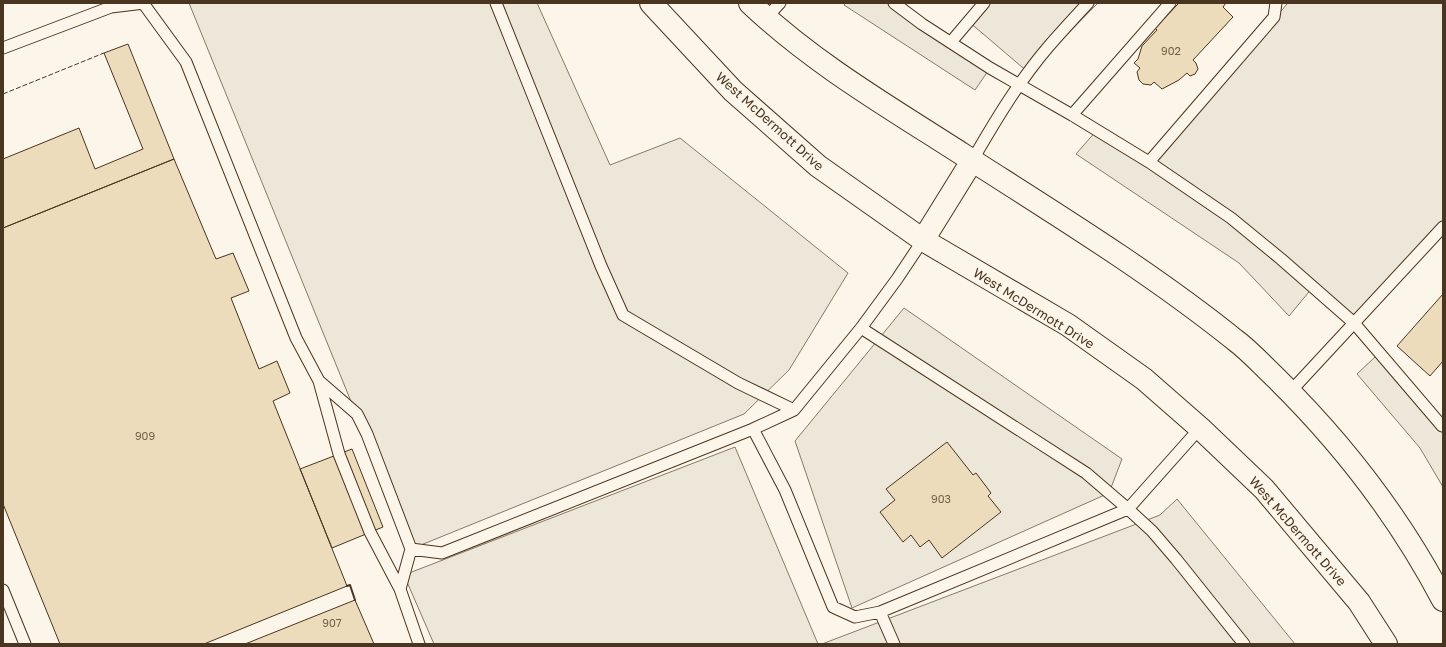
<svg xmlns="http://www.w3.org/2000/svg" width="1446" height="647" viewBox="0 0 1446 647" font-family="'Golos Text',sans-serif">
  <rect width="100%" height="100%" fill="#fbf6e9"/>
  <!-- parking -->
  <path fill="#ede7d9" stroke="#887966" d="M189,3H537L610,165L680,138L848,273L789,370L744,414L411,549Z
    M846,3H890L990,68L975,90L844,5Z
    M978,3H1098L1029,73L968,21Z
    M1288,3H1443V236L1439,232L1354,323L1313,287L1289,316L1239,263L1076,154L1097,130L1149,162Z
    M904,308L1122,459L1109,493L852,608L795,441Z
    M1376,356L1443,425V487L1420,448L1357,374Z
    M735,447L818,644H434L404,575Z
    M1177,499L1295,644H822L1160,515Z"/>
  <!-- building -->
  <path fill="#ecdcbc" stroke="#4a3520" d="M1179,3H1226L1223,7L1233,17L1193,60L1196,63L1198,69L1195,74L1190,76L1187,73L1179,80L1162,89L1154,82L1151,85L1143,84L1139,80L1137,72L1140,68L1134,63L1138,59L1142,46L1157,30L1155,28Z
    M128,44L174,159L3,228V159L79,128L95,169L143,149L104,53Z
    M174,159L216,259L233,253L249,291L231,298L259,369L277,361L290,393L273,401L347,586L204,644H60L3,504V228Z
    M1443,294V361L1430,376L1397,346Z
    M947,442L973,475L976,473L991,493L988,496L1001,512L942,558L929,540L920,547L911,535L903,542L880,512L895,500L886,489Z
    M352,449L383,527L332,548L300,469Z
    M355,600L374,644H245Z"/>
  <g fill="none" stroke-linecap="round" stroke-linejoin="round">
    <!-- lane casing -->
    <g stroke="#4a3520" stroke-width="13">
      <path id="lane" d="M143,3L186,62L296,338L319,381L357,414L367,434L411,549L400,589L419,644
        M496,3L601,266L623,315L738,383L794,410
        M894,3L922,24L990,68L1072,115L1149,162L1231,218L1281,259L1354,323L1442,426
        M766,18L780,3
        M951,42L984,3
        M3,48L111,7L144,3
        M1072,115L1170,3
        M972,161C995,121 1019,81 1049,46C1062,31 1075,17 1088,3
        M1149,162L1274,17L1276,3
        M861,328L1086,473L1128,509L1152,531L1176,559L1244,644
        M319,381L339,454L370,532L400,589
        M1290,392L1443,227
        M753,429L785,490L833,607L855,617L880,612L1128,509L1200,428
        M411,549L442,553L753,429L794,410L861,328L897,279L923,240
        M3,590L25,644
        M880,612L894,644"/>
    </g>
    <!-- secondary casing -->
    <g stroke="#4a3520" stroke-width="24">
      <path id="secondary" d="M651,3L733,91L818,166L923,240L1068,325L1144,379L1200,428L1264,489L1359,602L1386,644
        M750,3C813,63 889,107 962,154C1054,213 1149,271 1235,340C1250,351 1262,365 1276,378C1342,443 1400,518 1443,600
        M923,240L972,161"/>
    </g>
    <!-- lane -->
    <use href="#lane" stroke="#fbf6e9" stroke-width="11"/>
    <!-- secondary -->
    <use href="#secondary" stroke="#fbf6e9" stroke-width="22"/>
    <!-- fence -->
    <path stroke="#4a3520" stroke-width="1" stroke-dasharray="5 2" stroke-linecap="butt" d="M3,94L104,53"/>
    <!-- wall -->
    <path stroke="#4a3520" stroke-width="2" d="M347,586L350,585L355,600"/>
  </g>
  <g text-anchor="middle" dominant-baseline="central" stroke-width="3" stroke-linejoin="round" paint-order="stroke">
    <!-- number labels -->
    <g font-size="11" fill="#725f47">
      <text x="1171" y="50">902</text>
      <text x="145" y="435">909</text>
      <text x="941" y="498">903</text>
      <text x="332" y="622">907</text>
    </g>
    <!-- street labels -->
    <g font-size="13" fill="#4a3520" stroke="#fbf6e9">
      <text transform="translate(770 121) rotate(42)">West McDermott Drive</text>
      <text transform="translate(1034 308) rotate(32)">West McDermott Drive</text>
      <text transform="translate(1298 531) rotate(49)">West McDermott Drive</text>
    </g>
  </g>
  <!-- border -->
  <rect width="1446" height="647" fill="none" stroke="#4a3520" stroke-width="8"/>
</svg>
